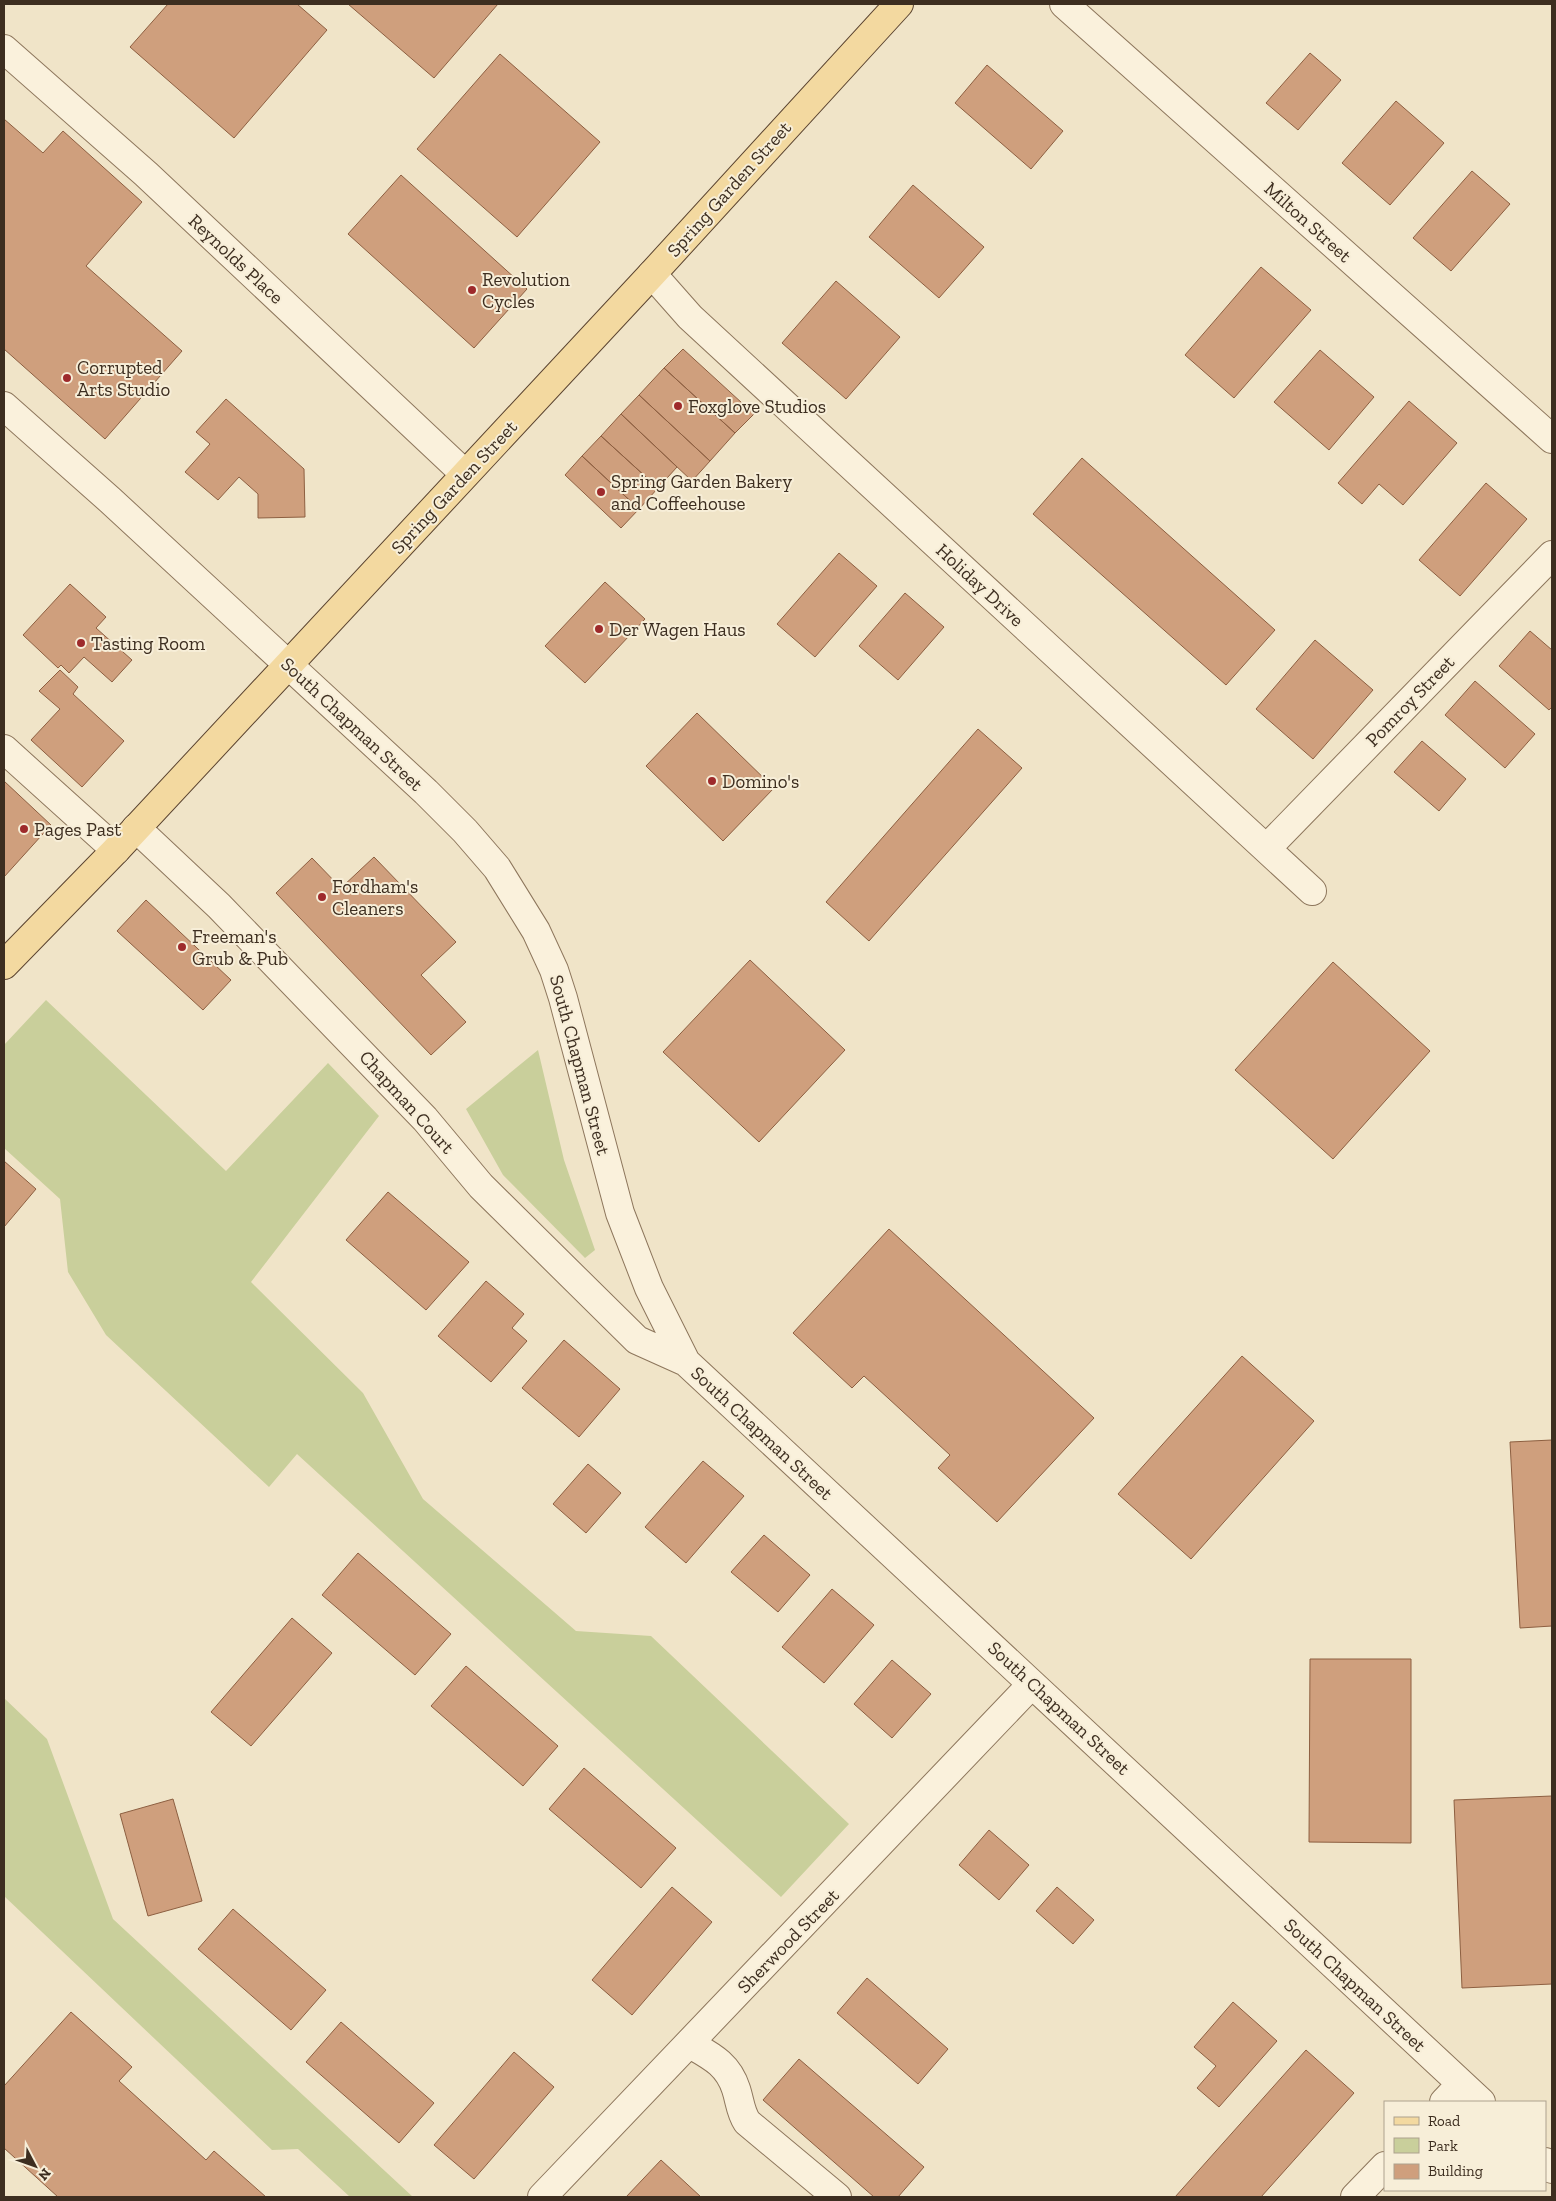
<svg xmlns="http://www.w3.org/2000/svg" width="1556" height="2201" viewBox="0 0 1556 2201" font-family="'Zilla Slab',serif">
  <rect width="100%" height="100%" fill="#f0e4c8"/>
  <!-- green -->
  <path fill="#c9cf9b" d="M46,1000L226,1171L328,1063L379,1116L251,1282L363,1393L423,1499L576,1631L651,1636L849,1824L781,1897L297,1454L269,1487L106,1335L68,1272L60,1199L4,1148V1045Z
    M538,1050L564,1160L595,1250L585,1258L503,1175L466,1109Z
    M4,1698L47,1739L113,1919L413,2197H350L298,2149L272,2150L4,1896Z"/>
  <!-- building -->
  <path fill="#cf9f7d" stroke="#8d5f41" d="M168,4H297L327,30L234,138L130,47Z
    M348,4H498L434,78Z
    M1310,53L1341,80L1298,130L1266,103Z
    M500,54L600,142L517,237L417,149Z
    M987,65L1063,131L1031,169L955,103Z
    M1396,101L1444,143L1390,205L1342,163Z
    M4,119L43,153L63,131L142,202L86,266L182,351L105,439L4,349Z
    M1472,171L1510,204L1451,271L1413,238Z
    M401,175L527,289L474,348L348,234Z
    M913,185L984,247L939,298L869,237Z
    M1261,267L1311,310L1234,398L1185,355Z
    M836,281L900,337L846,399L782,343Z
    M683,349L754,414L735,433L664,368Z
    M1320,350L1374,397L1329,450L1274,402Z
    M664,368L735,433L710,461L639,395Z
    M639,395L710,461L692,481L621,414Z
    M226,399L304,469L305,517L258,518V494L239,477L218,500L185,472L210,444L196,432Z
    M1409,401L1457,443L1403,505L1379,484L1362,504L1338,483Z
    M621,414L677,467L658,488L601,436Z
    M601,436L658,488L639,509L582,456Z
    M582,456L639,509L621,528L565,475Z
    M1082,458L1275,630L1226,685L1033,514Z
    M1486,483L1527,519L1460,596L1419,560Z
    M839,553L877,586L815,657L777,624Z
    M605,582L645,619L585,683L545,646Z
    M70,584L106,617L96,628L132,660L112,682L84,657L69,673L61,665L58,668L23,635Z
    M905,593L944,627L898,680L859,646Z
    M1530,631L1552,650V707L1549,710L1499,666Z
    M1315,640L1373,690L1313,759L1256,709Z
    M60,670L78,687L73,694L124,741L82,787L31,740L60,709L39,691Z
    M1475,681L1535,734L1505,768L1445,715Z
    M697,713L774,788L723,841L646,766Z
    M978,729L1022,768L869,941L826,902Z
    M1422,741L1466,779L1439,811L1394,772Z
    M4,781L51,825L4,877Z
    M374,857L456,942L421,975L466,1022L431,1055L276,893L312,858L341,888Z
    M146,900L231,980L203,1010L117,931Z
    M750,960L845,1050L759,1142L663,1052Z
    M1333,962L1430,1051L1333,1159L1235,1070Z
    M4,1161L36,1189L4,1227Z
    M388,1192L469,1262L426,1310L346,1240Z
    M889,1229L1094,1418L997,1522L938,1468L950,1455L864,1376L852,1388L793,1333Z
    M486,1281L524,1314L512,1328L527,1341L491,1382L438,1336Z
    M564,1340L620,1389L579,1437L522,1388Z
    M1242,1356L1314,1421L1191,1559L1118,1494Z
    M1552,1440V1626L1520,1628L1510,1442Z
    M703,1461L744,1496L686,1563L645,1527Z
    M588,1464L621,1493L586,1533L553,1504Z
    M764,1535L810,1575L778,1612L731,1572Z
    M358,1553L451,1634L415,1675L322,1595Z
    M832,1589L874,1625L824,1683L782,1647Z
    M292,1618L332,1653L251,1746L211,1712Z
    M1310,1659H1411V1843L1309,1842Z
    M892,1660L931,1694L892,1738L854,1704Z
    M466,1666L558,1746L523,1786L431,1706Z
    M584,1768L676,1848L641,1888L549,1809Z
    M1552,1796V1984L1462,1988L1454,1800Z
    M173,1799L202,1901L148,1916L120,1814Z
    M989,1830L1029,1865L999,1900L959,1865Z
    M672,1887L712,1922L632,2015L592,1980Z
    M1057,1887L1094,1920L1073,1944L1036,1911Z
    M233,1909L326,1990L291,2030L198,1949Z
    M867,1978L948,2049L918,2084L837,2013Z
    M1233,2002L1277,2041L1219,2107L1197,2088L1216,2066L1194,2047Z
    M71,2012L132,2067L119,2081L206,2160L214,2151L266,2197H58L4,2148V2086Z
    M341,2022L434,2103L399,2143L306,2062Z
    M1306,2050L1354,2093L1261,2197H1175Z
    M514,2052L554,2087L474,2179L434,2145Z
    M799,2059L924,2167L898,2197H874L763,2100Z
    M661,2160L701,2197H626Z"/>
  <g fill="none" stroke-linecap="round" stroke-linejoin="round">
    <!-- minor casing -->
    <g stroke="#8d765c" stroke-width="30">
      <path id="minor" d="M1064,4L1552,439
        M4,49L146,174L465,474
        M652,274L690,317L1312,891
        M4,406L110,500L426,792L465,831L497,868L536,931L554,970L563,998L620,1213L649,1288L686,1362L1481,2102
        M4,749L116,850
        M136,828L219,906L425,1119L481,1186L637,1340L686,1362
        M1267,848L1552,555
        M690,2044C711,2056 728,2064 736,2089C740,2101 740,2111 747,2122L837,2197
        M1444,2102L1461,2084
        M1545,2162L1552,2169
        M542,2197L1032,1684
        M1355,2197L1385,2166"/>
    </g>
    <!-- major casing -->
    <g stroke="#5b4430" stroke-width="30">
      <path id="major" d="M4,965L116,850L652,274L899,4"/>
    </g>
    <!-- minor -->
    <use href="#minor" stroke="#faf1dc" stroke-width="28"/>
    <!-- major -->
    <use href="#major" stroke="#f3d9a0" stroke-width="28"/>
  </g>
  <!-- markers -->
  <g fill="#9e2a2b" stroke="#f7eed8" stroke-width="2">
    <circle cx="472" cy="290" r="5"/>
    <circle cx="67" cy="378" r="5"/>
    <circle cx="678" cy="406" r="5"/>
    <circle cx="601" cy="492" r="5"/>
    <circle cx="599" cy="629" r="5"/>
    <circle cx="81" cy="643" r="5"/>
    <circle cx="712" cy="781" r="5"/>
    <circle cx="24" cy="829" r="5"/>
    <circle cx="322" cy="897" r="5"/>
    <circle cx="182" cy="947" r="5"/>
  </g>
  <g text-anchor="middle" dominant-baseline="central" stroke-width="4" stroke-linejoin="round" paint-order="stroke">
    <!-- street labels -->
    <g font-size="19" fill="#3d2e20" stroke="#f7eed8">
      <text transform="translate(729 189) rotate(-48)">Spring Garden Street</text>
      <text transform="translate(1308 222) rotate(42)">Milton Street</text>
      <text transform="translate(236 259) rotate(43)">Reynolds Place</text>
      <text transform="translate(454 487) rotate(-47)">Spring Garden Street</text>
      <text transform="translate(980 585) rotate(43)">Holiday Drive</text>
      <text transform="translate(1410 701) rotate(-46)">Pomroy Street</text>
      <text transform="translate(352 724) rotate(43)">South Chapman Street</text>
      <text transform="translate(580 1065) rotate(75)">South Chapman Street</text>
      <text transform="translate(407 1102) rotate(48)">Chapman Court</text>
      <text transform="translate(762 1433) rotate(43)">South Chapman Street</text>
      <text transform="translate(1059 1708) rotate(43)">South Chapman Street</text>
      <text transform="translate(788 1941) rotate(-46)">Sherwood Street</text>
      <text transform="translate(1355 1985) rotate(43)">South Chapman Street</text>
    </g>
    <!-- poi labels -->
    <g font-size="19" fill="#3d2e20" stroke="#f7eed8" text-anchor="start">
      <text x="482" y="279">Revolution<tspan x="482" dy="22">Cycles</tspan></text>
      <text x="77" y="367">Corrupted<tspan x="77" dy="22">Arts Studio</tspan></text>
      <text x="688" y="406">Foxglove Studios</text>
      <text x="611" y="481">Spring Garden Bakery<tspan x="611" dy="22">and Coffeehouse</tspan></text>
      <text x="609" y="629">Der Wagen Haus</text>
      <text x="91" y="643">Tasting Room</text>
      <text x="722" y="781">Domino's</text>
      <text x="34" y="829">Pages Past</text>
      <text x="332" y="886">Fordham's<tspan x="332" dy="22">Cleaners</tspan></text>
      <text x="192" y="936">Freeman's<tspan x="192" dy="22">Grub &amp; Pub</tspan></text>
    </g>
  </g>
  <!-- border -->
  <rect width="1556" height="2201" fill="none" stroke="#3d2e20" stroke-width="10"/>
  <!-- legend -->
  <rect x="1384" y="2101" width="162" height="90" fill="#f7eed8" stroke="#ada18e"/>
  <rect x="1394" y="2117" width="25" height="8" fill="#f3d9a0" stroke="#ada18e"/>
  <text x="1428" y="2126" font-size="15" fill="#3d2e20">Road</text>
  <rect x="1394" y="2138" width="25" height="15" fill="#c9cf9b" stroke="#ada18e"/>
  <text x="1428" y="2151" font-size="15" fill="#3d2e20">Park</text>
  <rect x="1394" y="2164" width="25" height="15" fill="#cf9f7d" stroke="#ada18e"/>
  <text x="1428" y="2176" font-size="15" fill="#3d2e20">Building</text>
  <!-- north arrow -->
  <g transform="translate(35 2166) rotate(131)" stroke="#f7eed8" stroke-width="4" paint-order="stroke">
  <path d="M0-4L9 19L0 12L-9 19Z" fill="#3d2e20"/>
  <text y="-8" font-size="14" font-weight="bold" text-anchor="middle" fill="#3d2e20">N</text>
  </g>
</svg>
